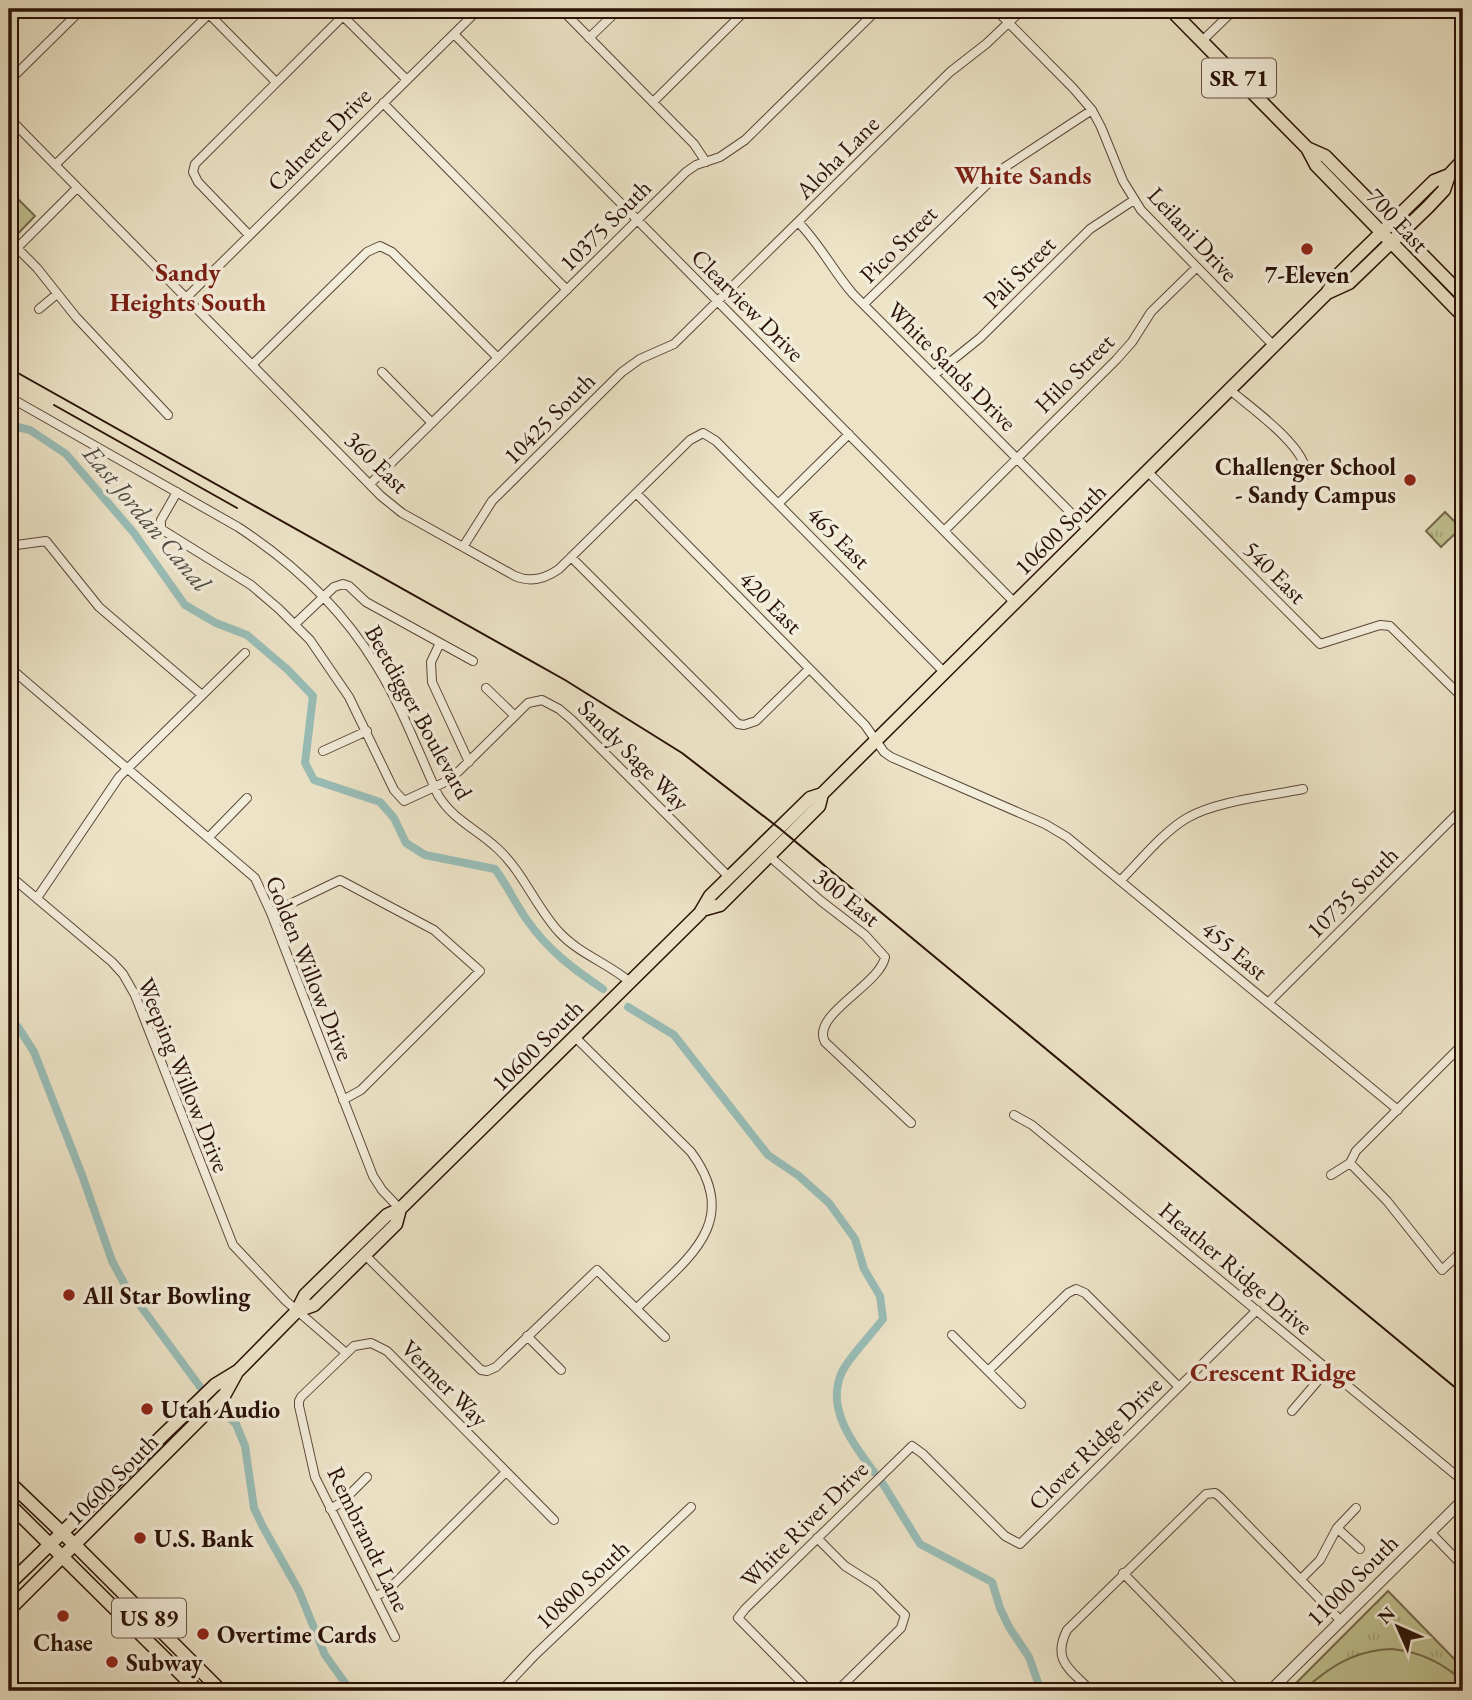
<svg xmlns="http://www.w3.org/2000/svg" width="1472" height="1700" viewBox="0 0 1472 1700" font-family="'EB Garamond',serif">
  <defs>
    <pattern id="park-tufts" width="24" height="20" patternUnits="userSpaceOnUse" patternTransform="scale(1.75)"><rect width="24" height="20" fill="#c0c190"/><path d="M3 7l-1-3M5 7V3M7 7l1-3M15 17l-1-3M17 17v-4M19 17l1-3" fill="none" stroke="#a5a57b"/></pattern>
  </defs>
  <rect width="100%" height="100%" fill="#ede4c8"/>
  <filter id="stains"><feTurbulence type="fractalNoise" baseFrequency=".00286" numOctaves="4"/><feColorMatrix values="0 0 0 0 .2 0 0 0 0 .09 0 0 0 0 .02 0 0 0 .5 -.17"/></filter>
  <radialGradient id="worn" r=".72"><stop offset=".6" stop-color="#630" stop-opacity="0"/><stop offset="1" stop-color="#630" stop-opacity=".3"/></radialGradient>
  <!-- park -->
  <path fill="url(#park-tufts)" stroke="#74694b" stroke-width="2" d="M9,190L35,216L9,243Z
    M1445,512L1461,528L1441,547L1426,531Z
    M1388,1591L1463,1668V1691H1288Z"/>
  <!-- pitch -->
  <path fill="#c0c190" stroke="#74694b" stroke-width="2" d="M1392,1649C1420,1652 1443,1662 1463,1682V1688L1460,1691H1321L1313,1682C1337,1662 1360,1650 1392,1649Z"/>
  <g fill="none" stroke-linecap="round" stroke-linejoin="round">
    <!-- canal -->
    <path stroke="#99beb8" stroke-width="8" d="M9,425L30,430L66,454L134,533L185,605L216,623L247,635L288,670L313,696L305,763L314,780L380,802L394,818L406,843L425,855L495,869C507,885 515,903 527,920C547,949 573,969 603,989
      M628,1007L674,1035L768,1155L799,1176L829,1203L855,1239L864,1269L880,1296L883,1319C872,1334 849,1357 842,1372C825,1408 853,1444 874,1472
      M9,1020L18,1027L34,1052L82,1175L112,1261L125,1285L201,1388
      M221,1410L236,1424L245,1446L254,1508L262,1525L299,1591L325,1655L351,1691
      M883,1484L920,1544L992,1582L1000,1608L1009,1627L1029,1657L1041,1691"/>
    <!-- minor casing -->
    <g stroke="#5a4636" stroke-width="10">
      <path id="minor" d="M204,9L276,82
        M336,9L407,80
        M561,9L694,144L706,162
        M995,9L1073,88L1092,110L1101,127L1123,181L1141,210L1274,346
        M454,34L1015,603
        M589,38L619,9
        M1202,41L1235,9
        M9,81L82,9
        M653,102L747,9
        M383,103L567,290
        M9,118L381,496L402,513L515,576C531,583 545,579 559,569L690,440L703,433L716,441L944,672
        M55,165L209,14
        M798,222C820,244 833,271 853,294L1088,530
        M249,235L198,182L193,172L195,164L343,16
        M16,247L37,268L76,317L168,415
        M10,255L77,188
        M186,298L479,9
        M864,304L1005,167L1092,110
        M39,309L57,294
        M252,365L367,252L380,246L392,252L498,358
        M382,372L432,423
        M934,375L980,338L1090,229L1134,200
        M1230,390C1250,407 1307,447 1306,474
        M9,397L238,527C293,563 341,607 376,665C401,705 418,751 438,795C453,820 477,829 498,849C523,872 536,907 559,932C579,954 608,963 630,982
        M1147,471L1320,644L1380,625L1390,626L1463,698
        M370,484L686,172L696,165L720,157L745,140L878,9
        M177,492L161,520V529L251,585L279,609L310,640L349,697L394,790L404,801L443,783L459,771L528,703L542,700L559,709L572,720L729,877
        M636,493L865,725L884,752L891,757L1045,824L1067,837L1398,1110
        M778,504L849,434
        M944,531L1116,360L1132,342L1151,312L1196,268
        M9,546L46,541L99,607L202,695
        M463,547L492,501L622,372L640,359L674,344L950,72L986,44L1023,9
        M571,557L738,724L744,725L756,721L809,669
        M295,624L334,587L343,584L349,586L366,602L473,661
        M440,643L431,662L432,682L469,762
        M9,667L255,878L271,913L373,1176L382,1190L400,1209
        M486,688L515,716
        M323,751L367,731
        M209,837L247,798
        M769,856L821,901L865,935L885,957C880,985 810,1015 825,1042L911,1123
        M9,875L112,962L123,974L135,995L233,1245L286,1301L346,1353
        M1120,881C1141,860 1162,833 1187,818C1216,801 1269,796 1303,789
        M37,898L119,777L245,653
        M271,913L340,880L434,930L480,971L361,1090L343,1100
        M1268,1003L1463,808
        M575,1037L691,1152C744,1224 685,1260 637,1308
        M1014,1115L1032,1125L1463,1481
        M1350,1163L1387,1201L1442,1270L1463,1250
        M1331,1175L1350,1163L1356,1151L1463,1044
        M365,1255L481,1370L487,1371L496,1367L597,1270L665,1337
        M952,1335L1021,1404
        M527,1336L561,1370
        M988,1371L1068,1293L1076,1289L1085,1293L1179,1387
        M1292,1411L1328,1369
        M330,1509L342,1502L367,1477
        M1337,1528L1360,1549
        M1430,1532L1463,1566
        M817,1538L845,1566L875,1585L905,1615L901,1628L837,1691
        M1123,1573L1238,1691
        M1301,1579L1320,1560L1337,1528L1356,1508
        M375,1597L390,1588L506,1472
        M395,1637L315,1477L299,1406V1401L301,1397L354,1346L371,1343L387,1351L554,1520
        M501,1691L535,1655L691,1507
        M810,1691L738,1618L745,1609L912,1446L923,1454L1005,1536L1020,1544L1257,1310
        M1091,1691C1072,1670 1051,1662 1067,1630L1206,1494L1215,1493L1220,1497L1341,1621"/>
    </g>
    <!-- tertiary casing -->
    <g stroke="#5a4636" stroke-width="12">
      <path id="tertiary" d="M1270,1691L1463,1500"/>
    </g>
    <!-- primary casing -->
    <g stroke="#291106" stroke-width="15">
      <path id="primary" d="M1170,9L1307,148L1316,165L1463,316
        M1307,148L1325,156L1463,296
        M1327,293L1349,283L1428,207L1444,190L1449,175
        M702,910L720,905L819,806L822,794
        M297,1311L314,1305L396,1224L400,1209
        M9,1482L75,1545L221,1691
        M9,1504L198,1691
        M9,1584L215,1385L238,1371L297,1311L305,1295L387,1215L400,1209L700,913L710,896L810,798L822,794L1327,293L1339,274L1382,232L1434,181L1449,175L1463,160
        M9,1610L225,1394L236,1374"/>
    </g>
    <!-- minor -->
    <use href="#minor" stroke="#f3eddb" stroke-width="8"/>
    <!-- tertiary -->
    <use href="#tertiary" stroke="#f3eddb" stroke-width="10"/>
    <!-- primary -->
    <use href="#primary" stroke="#ede4c8" stroke-width="12"/>
    <!-- tram -->
    <path stroke="#291106" stroke-width="2" d="M9,368L565,680L682,753L779,828L1463,1394
      M54,405L237,508"/>
  </g>
  <!-- markers -->
  <g fill="#8f2418" stroke="#f3eddb" stroke-width="2.5">
    <circle cx="1307" cy="249" r="7"/>
    <circle cx="1410" cy="480" r="7"/>
    <circle cx="69" cy="1295" r="7"/>
    <circle cx="147" cy="1409" r="7"/>
    <circle cx="140" cy="1538" r="7"/>
    <circle cx="63" cy="1616" r="7"/>
    <circle cx="203" cy="1634" r="7"/>
    <circle cx="112" cy="1662" r="7"/>
  </g>
  <g text-anchor="middle" dominant-baseline="central" stroke-width="7" stroke-linejoin="round" paint-order="stroke">
    <!-- shield labels -->
    <g fill="#f3eddb" stroke="#665346" stroke-width="2">
      <rect x="1202" y="58.5" width="74" height="39" rx="5"/>
      <rect x="112" y="1598.5" width="74" height="39" rx="5"/>
    </g>
    <g font-size="23" font-weight="bold" fill="#291106">
      <text x="1239" y="78">SR 71</text>
      <text x="149" y="1618">US 89</text>
    </g>
    <!-- street labels -->
    <g font-size="24" fill="#291106" stroke="#f3eddb">
      <text transform="translate(319 139) rotate(-45)">Calnette Drive</text>
      <text transform="translate(837 157) rotate(-45)">Aloha Lane</text>
      <text transform="translate(1398 220) rotate(47)">700 East</text>
      <text transform="translate(605 225) rotate(-45)">10375 South</text>
      <text transform="translate(1193 234) rotate(47)">Leilani Drive</text>
      <text transform="translate(898 244) rotate(-45)">Pico Street</text>
      <text transform="translate(1019 272) rotate(-45)">Pali Street</text>
      <text transform="translate(748 305) rotate(45)">Clearview Drive</text>
      <text transform="translate(952 366) rotate(45)">White Sands Drive</text>
      <text transform="translate(1074 373) rotate(-45)">Hilo Street</text>
      <text transform="translate(549 418) rotate(-45)">10425 South</text>
      <text transform="translate(377 462) rotate(44)">360 East</text>
      <text transform="translate(1060 529) rotate(-45)">10600 South</text>
      <text transform="translate(839 537) rotate(45)">465 East</text>
      <text transform="translate(1275 572) rotate(45)">540 East</text>
      <text transform="translate(771 602) rotate(45)">420 East</text>
      <text transform="translate(419 712) rotate(61)">Beetdigger Boulevard</text>
      <text transform="translate(634 755) rotate(45)">Sandy Sage Way</text>
      <text transform="translate(1352 892) rotate(-45)">10735 South</text>
      <text transform="translate(847 897) rotate(39)">300 East</text>
      <text transform="translate(1235 950) rotate(40)">455 East</text>
      <text transform="translate(310 968) rotate(68)">Golden Willow Drive</text>
      <text transform="translate(537 1045) rotate(-45)">10600 South</text>
      <text transform="translate(184 1075) rotate(68)">Weeping Willow Drive</text>
      <text transform="translate(1236 1268) rotate(40)">Heather Ridge Drive</text>
      <text transform="translate(445 1383) rotate(45)">Vermer Way</text>
      <text transform="translate(1095 1443) rotate(-45)">Clover Ridge Drive</text>
      <text transform="translate(112 1479) rotate(-45)">10600 South</text>
      <text transform="translate(804 1524) rotate(-45)">White River Drive</text>
      <text transform="translate(369 1539) rotate(64)">Rembrandt Lane</text>
      <text transform="translate(1352 1580) rotate(-45)">11000 South</text>
      <text transform="translate(582 1584) rotate(-43)">10800 South</text>
    </g>
    <!-- poi labels -->
    <g font-size="24" font-weight="bold" fill="#291106" stroke="#f3eddb" text-anchor="start">
      <text x="1307" y="274" text-anchor="middle">7-Eleven</text>
      <text x="1396" y="466" text-anchor="end">Challenger School<tspan x="1396" dy="28">- Sandy Campus</tspan></text>
      <text x="83" y="1295">All Star Bowling</text>
      <text x="161" y="1409">Utah Audio</text>
      <text x="154" y="1538">U.S. Bank</text>
      <text x="217" y="1634">Overtime Cards</text>
      <text x="63" y="1642" text-anchor="middle">Chase</text>
      <text x="126" y="1662">Subway</text>
    </g>
    <!-- neighbourhood labels -->
    <g font-size="26" font-weight="bold" fill="#7a1f14" stroke="#f3eddb">
      <text x="1023" y="175">White Sands</text>
      <text x="188" y="272">Sandy<tspan x="188" dy="30">Heights South</tspan></text>
      <text x="1273" y="1372">Crescent Ridge</text>
    </g>
    <!-- water labels -->
    <g font-size="26" font-style="italic" fill="#504e44" stroke="#f3eddb">
      <text transform="translate(147 518) rotate(50)">East Jordan Canal</text>
    </g>
  </g>
  <!-- margin -->
  <rect width="1472" height="1700" fill="none" stroke="#ede4c8" stroke-width="35"/>
  <rect x="10" y="10" width="1451" height="1679" fill="none" stroke="#291106" stroke-width="3.5"/>
  <rect x="18" y="18" width="1437" height="1665" fill="none" stroke="#291106" stroke-width="2"/>
  <!-- north arrow -->
  <g transform="translate(1398 1627) rotate(315)" stroke="#f3eddb" stroke-width="5" paint-order="stroke">
  <path d="M0-5L12 26L0 18L-12 26Z" fill="#291106"/>
  <text y="-10" font-size="19" font-weight="bold" text-anchor="middle" fill="#291106">N</text>
  </g>
  <rect width="100%" height="100%" filter="url(#stains)"/>
  <rect width="100%" height="100%" fill="url(#worn)"/>
</svg>
